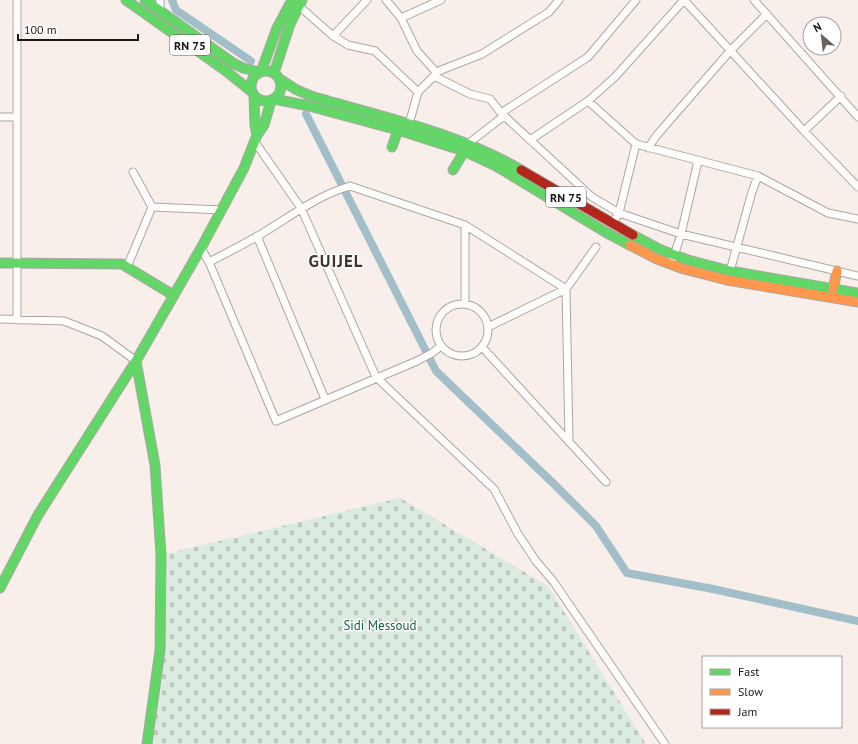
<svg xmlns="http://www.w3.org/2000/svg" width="858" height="744" viewBox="0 0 858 744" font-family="'PT Sans',sans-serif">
  <defs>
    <pattern id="cemetery-stones" width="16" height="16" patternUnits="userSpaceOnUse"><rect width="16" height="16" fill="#dbebdf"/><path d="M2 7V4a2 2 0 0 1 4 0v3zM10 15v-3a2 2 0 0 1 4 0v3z" fill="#bbc9be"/></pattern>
  </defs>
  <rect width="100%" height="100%" fill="#f8efeb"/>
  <!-- cemetery -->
  <path fill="url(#cemetery-stones)" d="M400,498L548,586L646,744H152L155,718L161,555Z"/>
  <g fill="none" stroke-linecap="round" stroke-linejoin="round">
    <!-- canal -->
    <path stroke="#a2bec9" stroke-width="8" d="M172,0L176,10L251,61
      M306,114L436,371L556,486L596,526L627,573L713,589L858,621"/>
    <!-- street casing -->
    <g stroke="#ada6a4" stroke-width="9">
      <path id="street" d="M160,0V11
        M386,0L401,18L417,51L436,72L434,76L470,94L490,99L501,113L588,57L636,0
        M684,0L804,131L858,187
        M754,0L858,117
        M299,6L333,36L367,0
        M401,18L441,0
        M333,36L348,45L375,51L418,92L434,76
        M436,72L482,54L549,12L559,0
        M588,101L636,144L758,176L828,213L858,219
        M501,113L592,197L619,213L681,234L858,276
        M0,117H17
        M409,124L418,92
        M804,131L841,96
        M530,140L588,101L615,77L684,0
        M255,142L301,208L376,377L494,489L518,534L536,561L553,581L665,744
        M469,143L504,116
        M648,148L657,135L730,51L767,14
        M133,172L152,207
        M612,224L619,213L636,144
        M465,225V304
        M257,236L325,399
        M201,248L209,262L276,421L417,361L432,353L441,346
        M673,259L681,234L698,161
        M209,262C225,254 242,245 258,236C288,218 316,196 350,186L465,225L566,289L569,440
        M127,267L152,207L222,210
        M730,271L752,192L758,176
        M436 330a26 26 0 1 1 52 0a26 26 0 1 1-52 0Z
        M0,319L64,321L102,336L136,361
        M17,320V0
        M488,327L566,289L596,247
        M482,347L606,482"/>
    </g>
    <!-- fast casing -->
    <g stroke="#ada6a4" stroke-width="11">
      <path id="fast" d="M126,0L226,71L252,92
        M145,0L233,63L243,68L259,72
        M251 86a15 15 0 1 1 30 0a15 15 0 1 1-30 0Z
        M261,72L277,28L292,0
        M274,73L290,24L302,0
        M280,79L295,89L311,96C382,117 456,132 521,170
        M254,96L255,126L257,135
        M274,99L309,106L398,130L464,151L496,166L607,233L630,245
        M392,147L398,130
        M453,170L468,145
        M633,235L661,250L688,260L730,271L858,293
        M0,263L122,264L173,295
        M136,361L155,465L161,555L160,650L147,744
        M0,588L38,515L136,361L201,248L244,168L257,135L264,125L271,101"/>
    </g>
    <!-- slow casing -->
    <g stroke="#ada6a4" stroke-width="11">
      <path id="slow" d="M630,245L657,259L684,269L727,280L858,302
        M833,289L837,271"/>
    </g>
    <!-- jam casing -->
    <g stroke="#ada6a4" stroke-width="11">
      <path id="jam" d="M521,170L633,235"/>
    </g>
    <!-- street -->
    <use href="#street" stroke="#fefdfc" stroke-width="7"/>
    <!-- fast -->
    <use href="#fast" stroke="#63d668" stroke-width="9"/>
    <!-- slow -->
    <use href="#slow" stroke="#ff974d" stroke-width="9"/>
    <!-- jam -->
    <use href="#jam" stroke="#b3261e" stroke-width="9"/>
  </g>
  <g text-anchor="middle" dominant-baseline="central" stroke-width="3" stroke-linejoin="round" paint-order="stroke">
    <!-- shield labels -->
    <g fill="#fff" stroke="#605c5a" stroke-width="1">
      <rect x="170" y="35" width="40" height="20" rx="3"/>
      <rect x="546" y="187" width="40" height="20" rx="3"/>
    </g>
    <g font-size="12" font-weight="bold" fill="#1c1614">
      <text x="190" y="45">RN 75</text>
      <text x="566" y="197">RN 75</text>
    </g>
    <!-- park labels -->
    <g font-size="13" fill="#165f44" stroke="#fff">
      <text x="380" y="625">Sidi Messoud</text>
    </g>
    <!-- district labels -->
    <g font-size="17" font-weight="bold" letter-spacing="1" fill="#413530" stroke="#fff">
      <text x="336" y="261">GUIJEL</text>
    </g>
  </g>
  <!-- legend -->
  <rect x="702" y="656" width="140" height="72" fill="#ffffff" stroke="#a4a2a1"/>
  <rect x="710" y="669" width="20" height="6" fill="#63d668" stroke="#a4a2a1"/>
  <text x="738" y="676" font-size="12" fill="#1c1614">Fast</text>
  <rect x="710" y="689" width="20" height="6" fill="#ff974d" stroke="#a4a2a1"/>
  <text x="738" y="696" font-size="12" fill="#1c1614">Slow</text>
  <rect x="710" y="709" width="20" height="6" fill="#b3261e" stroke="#a4a2a1"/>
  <text x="738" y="716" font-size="12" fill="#1c1614">Jam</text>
  <!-- north arrow -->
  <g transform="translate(822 36) rotate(332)"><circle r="19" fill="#ffffff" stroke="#a4a2a1"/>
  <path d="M0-3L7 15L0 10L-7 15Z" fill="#69625f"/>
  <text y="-6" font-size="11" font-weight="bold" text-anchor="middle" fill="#1c1614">N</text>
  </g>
  <!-- scale -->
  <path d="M18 34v6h120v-6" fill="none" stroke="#1c1614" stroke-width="2"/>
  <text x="24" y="34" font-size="12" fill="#1c1614" stroke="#ffffff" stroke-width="3" paint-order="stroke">100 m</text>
</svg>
